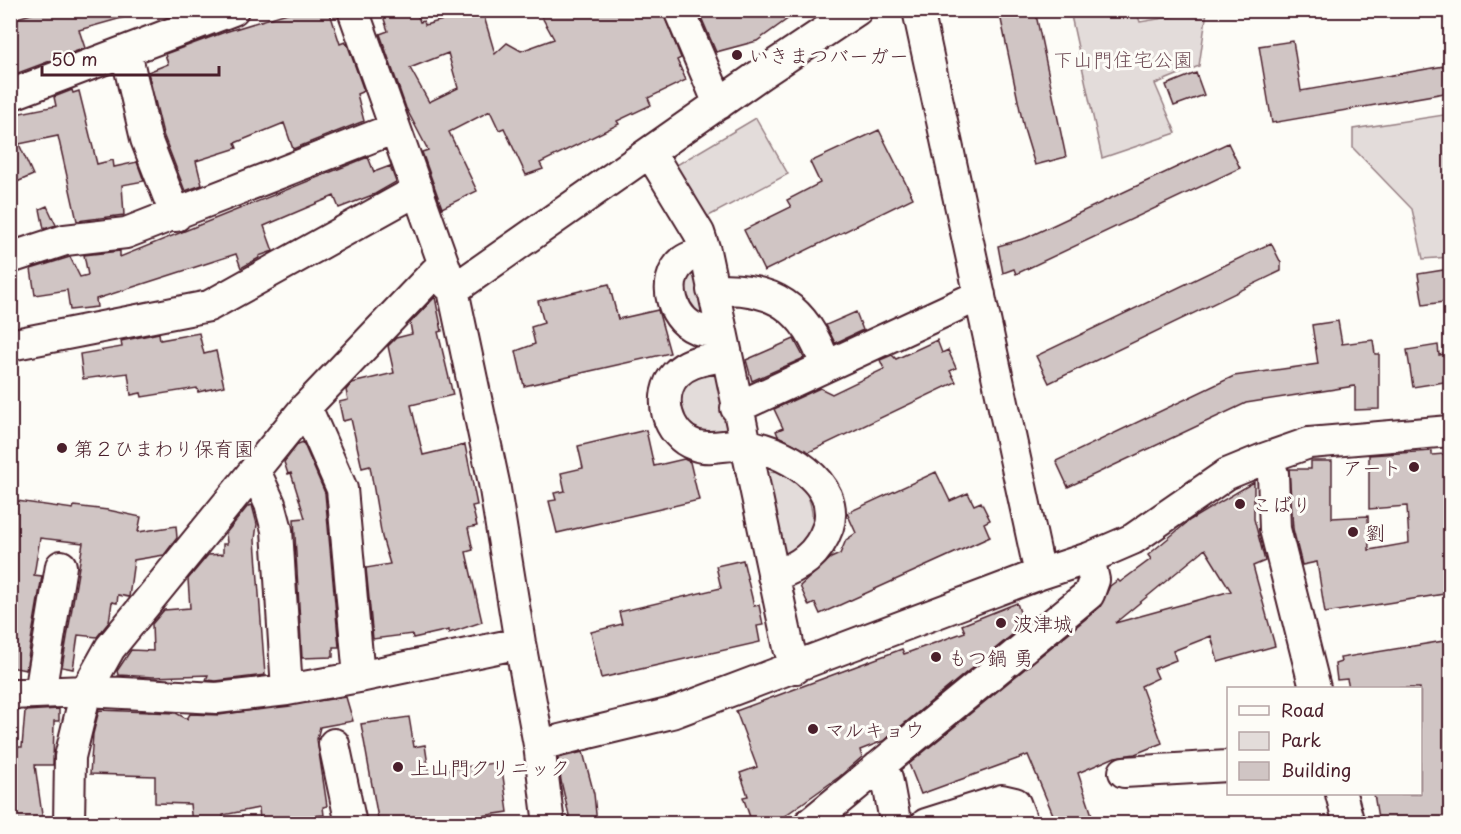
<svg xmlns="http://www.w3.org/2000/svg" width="1461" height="834" viewBox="0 0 1461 834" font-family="'Playpen Sans','Klee One',sans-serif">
  <rect width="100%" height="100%" fill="#fdfcf7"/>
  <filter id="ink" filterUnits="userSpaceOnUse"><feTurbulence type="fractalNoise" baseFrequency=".0167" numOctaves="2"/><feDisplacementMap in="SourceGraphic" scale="12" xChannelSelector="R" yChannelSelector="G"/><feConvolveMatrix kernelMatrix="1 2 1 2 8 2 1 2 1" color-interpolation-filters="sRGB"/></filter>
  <g filter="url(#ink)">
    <!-- green -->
    <path fill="#e3dcda" stroke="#967e82" stroke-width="1.5" d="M1070,11H1136L1140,22L1207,11L1199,66L1155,84L1176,133L1102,158Z
      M1450,114V257L1423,259L1412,209L1353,148V129Z
      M756,118L788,174L705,218L675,166Z
      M698,266L713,330L680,310L685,271Z
      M716,369L733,439H706L679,426L676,380Z
      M765,472C771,472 782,470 788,472C809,481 820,524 807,542C802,548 791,554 785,559Z"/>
    <!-- building -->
    <path fill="#d0c5c4" stroke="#4a1f2b" stroke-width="1.5" fill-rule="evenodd" d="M45,10H128L129,16L79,30L85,48L10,76V20Z
      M297,10H329L340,44L345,42L348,46L364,91L357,94L364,121L293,149L284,123L235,143L237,148L196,161L202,185L185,191L163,134L148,72L168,64L165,54L225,32Z
      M381,10H416L420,22L424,21L425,25L457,16L458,20L483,13L495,54L507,43L521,51L554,39L538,10H662L681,58L677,60L686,80L648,98L651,105L617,121L619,124L540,163L543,169L526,175L504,128L499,130L490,111L449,132L477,191L442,208L422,152L428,150L406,108L380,34L388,31ZM448,53L458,88L429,102L410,68Z
      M698,10H800L757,41L716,52Z
      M999,10H1035L1066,157L1035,165L1024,129Z
      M1293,41L1301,91L1450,65V92L1272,123L1259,46Z
      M1196,73L1204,95L1174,106L1166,85Z
      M72,90L73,93L79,91L97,164L113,160L114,167L137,162L144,181L122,185L124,215L77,221L58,136L19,144L33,175L10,185V115L56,106L54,97Z
      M879,130L913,198L764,271L744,230L791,207L787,200L820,183L810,162Z
      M1228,143L1240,168L1016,274L1014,269L1003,273L998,246L1026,238Z
      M368,157L374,172L390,166L396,182L375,194L339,208L334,196L264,226L273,251L259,256V258L241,268L236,254L96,299L97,307L70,310L67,290L35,295L31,269L70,257L80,277L88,275L84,255L120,251V257Z
      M47,206L56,225L44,229L40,209Z
      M1271,243L1281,263V271L1049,383L1036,356Z
      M1450,269V301L1423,305L1418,274Z
      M609,284L618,319L658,310L670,353L524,386L516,351L535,344L531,327L544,323L538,301Z
      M435,297L442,331L438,332L453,395L411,405L423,455L465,445L477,505L472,506L477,526L468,528L473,550L466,552L482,622L449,633V630L413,638L412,634L373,639L366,568L390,564L382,537L370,466L362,468L351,419L343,421L339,402L348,400L346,390L352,383L394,373L388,346L396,338L412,334L410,323Z
      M856,312L863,330L835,343L826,325Z
      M1338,321L1342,344L1373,340L1375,354H1379V409L1355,410V386L1246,403L1068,487L1056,461L1234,376L1318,364L1312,325Z
      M159,333L160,340L199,333L204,354L216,351L224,386L198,392L197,388L142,397L141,393L131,395L128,373L83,379L80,354L122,347L121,341Z
      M794,339L804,358L752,381L746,360Z
      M937,340L942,353L948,350L956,368L950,371L956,382L809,452L778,436L776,431L783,428L774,409L820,388L832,394L884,369L880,360L892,355L896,359Z
      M1438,345L1439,355L1450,353V381L1413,387L1407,350Z
      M646,430L654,466L684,459L690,462L699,500L557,533L549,501L556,500L554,493L565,491L561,473L583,468L578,446Z
      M303,442L325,493L339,647H333V657L302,658L294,519L305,518L291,473L288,474L284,462L298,444Z
      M1432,451V455L1444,454L1450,506V593L1325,613L1317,562L1302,565L1293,529L1289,469H1311V461H1332V518L1368,516L1369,550L1409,543L1407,506L1369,509V455Z
      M936,472L950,501L968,493L974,505L981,502L990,520L984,523L990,537L820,614L815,603L809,606L800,586L831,558L840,554L846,540L856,533L847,513Z
      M1254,482V519L1265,561L1253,566L1275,646L1218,662L1211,636L1173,651L1176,660L1154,669L1158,678L1141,686L1162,743L1135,754L1115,757L1078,773L1095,824H1057L1028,755L921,794L909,764L1100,607L1110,586L1118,580L1120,582L1151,559L1148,555L1190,520ZM1205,549L1231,591L1115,623Z
      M10,500L73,509L74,506L108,510L141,517L138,532L176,526L177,538L164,555L134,560L129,597L118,595L117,603L112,602L109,622L97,637L78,635L73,669L62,667L83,543L40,538L34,575L42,576L26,670L10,667Z
      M252,505L257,524L255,540L265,675L216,681L206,680L208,675L154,677L118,675L117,671L131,650L153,651L152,624L164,610L190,608L188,579L208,555L223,554V544H227L226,533L248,506Z
      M743,560L754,606L759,605L763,625L757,626L760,642L601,678L591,632L622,624L619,612L721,588L716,566Z
      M1017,603L1024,625L883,741L860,750L862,757L839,777L776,822L750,817L743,797L748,796L740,773L757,767L736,711L902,649L904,654L965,632L962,625Z
      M1450,640V824H1379L1374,794H1420V688H1349L1347,679L1337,680L1335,664L1341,662L1340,658Z
      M346,697L353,721L320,727L317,739L327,806L323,807L324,815L260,820L259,808L223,815V822L192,824L190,804L155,803V776L90,774L93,734L99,710L176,713L187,719L190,714L219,715Z
      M59,709V721H54L53,765H35L43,822L10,824V747H22L25,711Z
      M409,717L414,747L425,745L429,772L501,762L508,812L428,824H379L361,724Z
      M583,752L594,794L597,824H571L561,781L558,758Z"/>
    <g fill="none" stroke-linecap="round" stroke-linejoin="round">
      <!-- minor casing -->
      <g stroke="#4a1f2b" stroke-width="34">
        <path id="minor" d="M353,10L453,290L494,483L520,643L539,745L549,824
          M679,10L719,104
          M918,10L1040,574
          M126,52L146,139L176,216
          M10,95L233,10
          M651,154L699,233L705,251L789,648L796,668
          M705,251C698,254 688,257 683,261C659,281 673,324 701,330C706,332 714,330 720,329
          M10,258L65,240L126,233L395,128
          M712,290C773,285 806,308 826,366
          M10,345L209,306L418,190
          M726,355C708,360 689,360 676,374C656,395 667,436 695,445C711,451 729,443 745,445C782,449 842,482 828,527C818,555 800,567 773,576
          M306,407L342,489L359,677
          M736,408L980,295
          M1266,458L1273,474L1275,529L1315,688
          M255,471L270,504L277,530L287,690
          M40,693L61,566
          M10,694L86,691L217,698L287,690L359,677L520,643
          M334,744L351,824
          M539,745L672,713L1040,574L1089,558L1133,539L1227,474L1266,458L1309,443L1450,431
          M878,767L887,778L895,821L899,824
          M1124,772L1228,766
          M1341,794L1349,824
          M69,824L70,757L86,691L110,648L306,407L435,272L453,290L761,74L857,10
          M809,824L1089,594L1094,580L1089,558
          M926,824L1002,800L1015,803L1023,824"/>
      </g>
      <!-- minor -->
      <use href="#minor" stroke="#fdfcf7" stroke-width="30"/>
    </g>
  </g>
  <!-- markers -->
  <g fill="#4a1f2b" stroke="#fdfcf7" stroke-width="2">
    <circle cx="737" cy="55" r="6"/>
    <circle cx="62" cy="448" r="6"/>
    <circle cx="1414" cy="467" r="6"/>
    <circle cx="1240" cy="504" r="6"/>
    <circle cx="1353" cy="532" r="6"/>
    <circle cx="1001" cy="623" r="6"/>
    <circle cx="936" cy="657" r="6"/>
    <circle cx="813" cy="729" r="6"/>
    <circle cx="398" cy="767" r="6"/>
  </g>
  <g text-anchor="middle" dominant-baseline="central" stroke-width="6" stroke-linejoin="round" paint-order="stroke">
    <!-- poi labels -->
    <g font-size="20" fill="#4a1f2b" stroke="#fdfcf7" text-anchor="start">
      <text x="749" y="55">いきまつバーガー</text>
      <text x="74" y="448">第２ひまわり保育園</text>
      <text x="1402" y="467" text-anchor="end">アート</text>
      <text x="1252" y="504">こばり</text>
      <text x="1365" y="532">劉</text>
      <text x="1013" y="623">波津城</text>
      <text x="948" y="657">もつ鍋 勇</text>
      <text x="825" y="729">マルキョウ</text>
      <text x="410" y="767">上山門クリニック</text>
    </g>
    <!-- park labels -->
    <g font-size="20" fill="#704e57" stroke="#fdfcf7">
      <text x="1123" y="59">下山門住宅公園</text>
    </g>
  </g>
  <!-- margin -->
  <rect width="1461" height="834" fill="none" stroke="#fdfcf7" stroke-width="36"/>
  <rect x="18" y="18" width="1425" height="798" fill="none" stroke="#4a1f2b" stroke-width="2" filter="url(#ink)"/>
  <!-- legend -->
  <rect x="1227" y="687" width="195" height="108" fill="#fdfcf7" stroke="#b5a4a5" stroke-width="1.5"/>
  <rect x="1239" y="706" width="30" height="9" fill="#fdfcf7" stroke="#b5a4a5" stroke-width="1.5"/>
  <text x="1281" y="717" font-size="18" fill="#4a1f2b">Road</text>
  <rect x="1239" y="732" width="30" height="18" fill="#e3dcda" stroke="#b5a4a5" stroke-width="1.5"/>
  <text x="1281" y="747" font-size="18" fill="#4a1f2b">Park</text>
  <rect x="1239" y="762" width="30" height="18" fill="#d0c5c4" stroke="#b5a4a5" stroke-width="1.5"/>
  <text x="1281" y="777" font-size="18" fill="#4a1f2b">Building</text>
  <!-- scale -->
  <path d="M42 66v9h177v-9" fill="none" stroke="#4a1f2b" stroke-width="3"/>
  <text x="51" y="66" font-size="18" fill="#4a1f2b" stroke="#fdfcf7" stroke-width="4.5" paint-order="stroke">50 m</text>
</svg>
